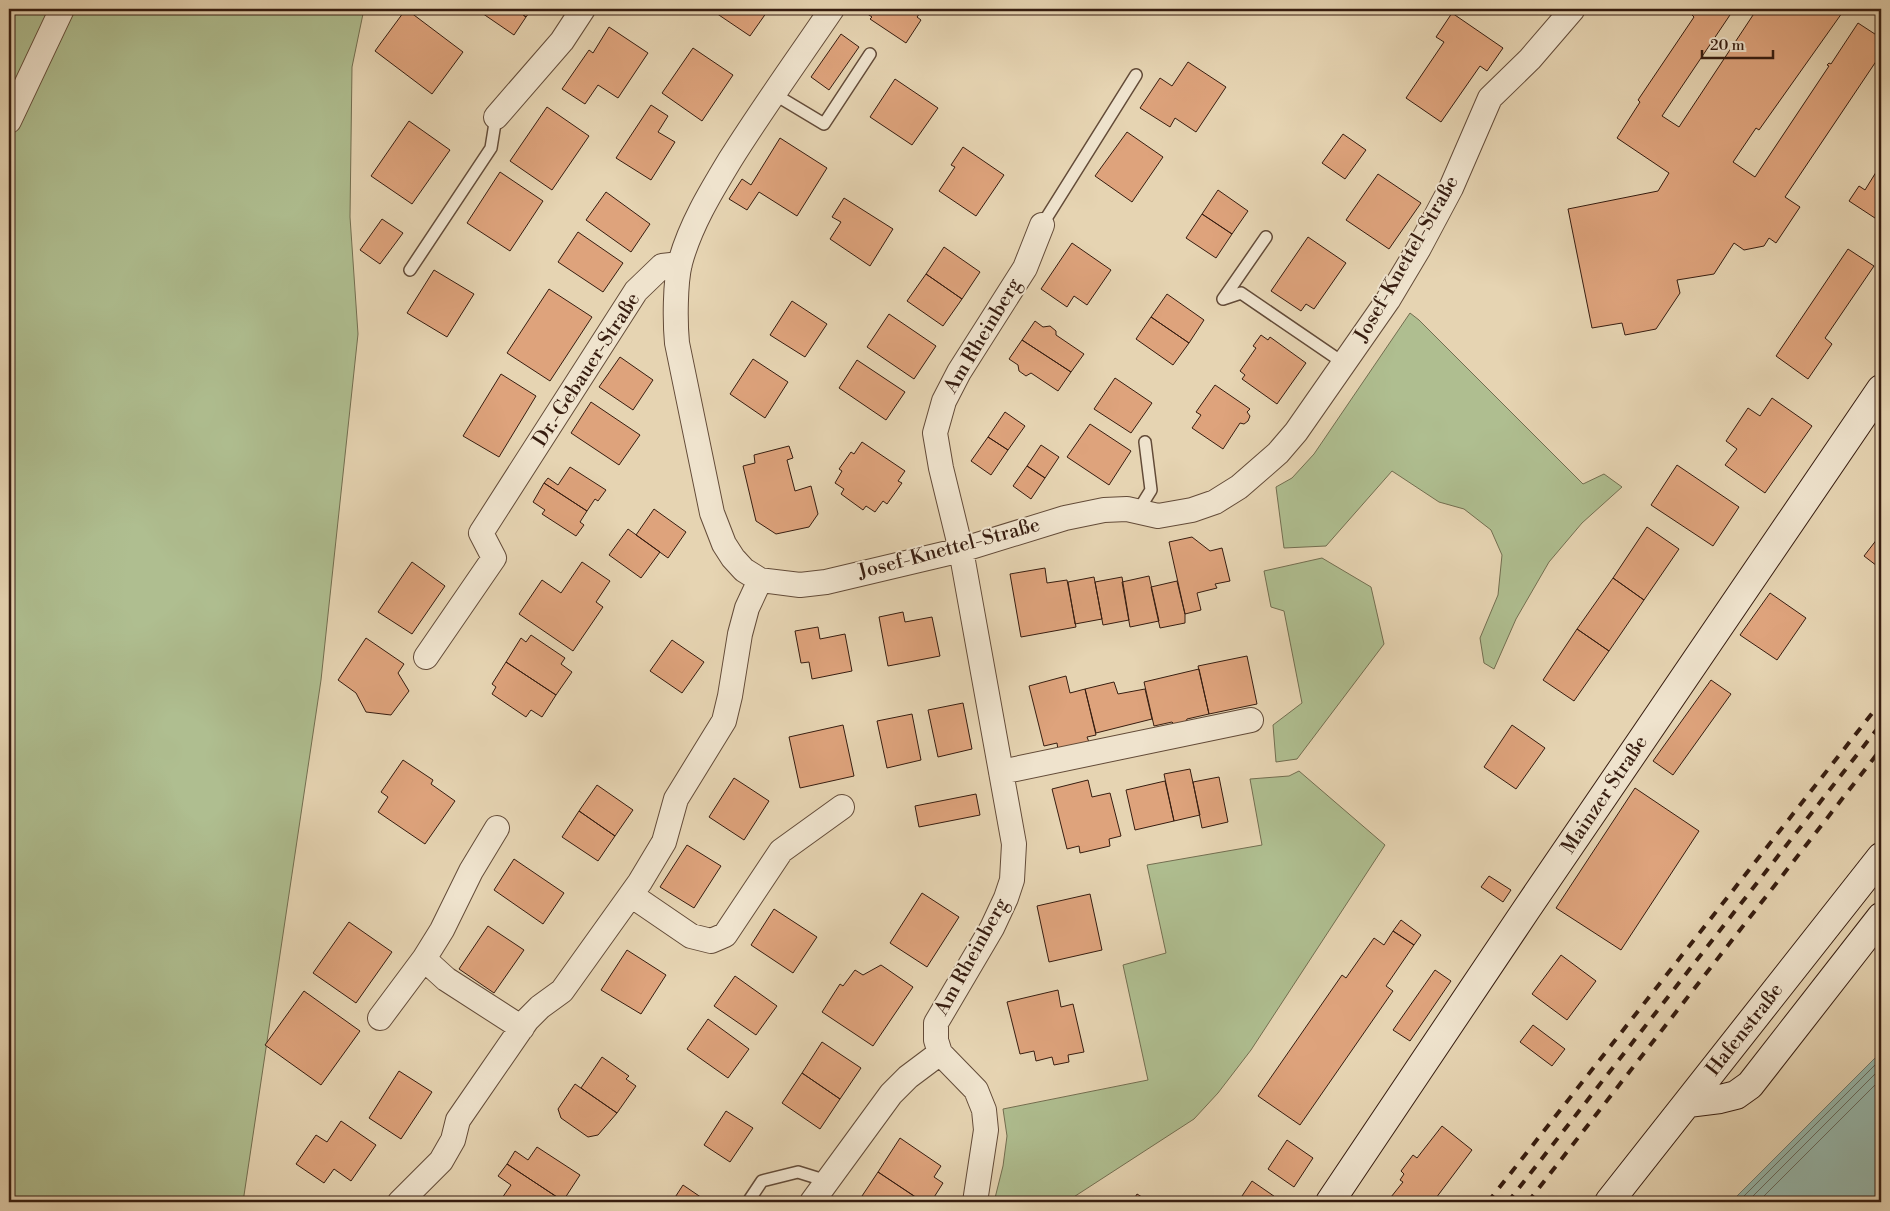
<svg xmlns="http://www.w3.org/2000/svg" width="1890" height="1211" viewBox="0 0 1890 1211" font-family="'Libre Bodoni',serif">
  <rect width="100%" height="100%" fill="#e6d4b2"/>
  <filter id="stains"><feTurbulence type="fractalNoise" baseFrequency=".004" numOctaves="4"/><feColorMatrix values="0 0 0 0 .2 0 0 0 0 .09 0 0 0 0 .02 0 0 0 .5 -.17"/></filter>
  <radialGradient id="worn" r=".72"><stop offset=".6" stop-color="#630" stop-opacity="0"/><stop offset="1" stop-color="#630" stop-opacity=".3"/></radialGradient>
  <!-- green -->
  <path fill="#afbe90" stroke="#736e50" d="M9,9H364L352,67L350,217L358,334L321,680L243,1202H9Z
    M1410,313L1419,320L1583,484L1604,474L1622,487L1582,523L1549,562L1516,619L1494,669L1484,663L1480,638L1498,595L1502,555L1491,530L1464,509L1439,502L1392,471L1326,546L1284,548L1276,487L1292,478L1314,454Z
    M1322,558L1371,587L1384,644L1297,759L1276,762L1273,725L1302,703L1284,611L1271,607L1264,571Z
    M1299,771L1385,845L1251,1050L1218,1093L1194,1119L1066,1202H994L1003,1166L1007,1136L1003,1109L1148,1080L1123,965L1166,953L1147,865L1262,845L1250,779L1289,776Z"/>
  <!-- water -->
  <path fill="#96b8ad" stroke="#707a6e" d="M1881,1052V1202H1731Z"/>
  <g fill="none" stroke-linecap="round" stroke-linejoin="round">
    <!-- shore -->
    <path stroke="#666a5e" stroke-width="1" d="M1738,1202L1881,1059
      M1747,1202L1881,1068
      M1758,1202L1881,1079"/>
  </g>
  <!-- building -->
  <path fill="#dea37c" stroke="#371d10" d="M406,9L463,52L432,94L375,51Z
    M476,9H515L526,17L514,35Z
    M515,9H532L526,17Z
    M715,9H769L750,36L713,11Z
    M868,9H923L917,17L921,20L906,43L870,19L872,17L866,13Z
    M1696,9H1734L1662,116L1679,127L1757,9H1836L1842,13L1759,130L1756,128L1733,162L1755,177L1829,66L1827,65L1829,63L1831,64L1858,23L1881,38V54L1785,197L1800,207L1776,243L1769,238L1764,246L1744,250L1734,243L1714,274L1677,280L1680,293L1656,329L1625,335L1622,323L1592,328L1568,209L1658,191L1669,173L1617,138L1640,102L1638,100L1694,17L1692,15Z
    M1452,13L1503,48L1487,71L1480,66L1441,122L1406,98L1444,42L1436,37Z
    M609,27L648,53L618,98L598,85L585,104L562,89L589,50L593,53Z
    M841,34L859,47L829,90L811,77Z
    M693,48L733,75L702,121L662,93Z
    M1188,62L1226,87L1196,132L1175,118L1170,127L1140,108L1160,78L1172,86Z
    M895,79L938,108L912,145L870,117Z
    M651,105L668,116L658,132L675,142L651,180L616,158Z
    M547,107L589,136L552,190L510,161Z
    M409,121L450,150L412,204L371,176Z
    M1127,132L1163,157L1132,202L1095,176Z
    M1343,134L1366,150L1345,179L1322,163Z
    M780,138L827,168L797,216L759,192L747,210L729,199L742,179L751,185Z
    M963,147L1004,175L976,216L939,191L955,167L951,165Z
    M1878,169L1881,172V222L1849,201L1859,186L1865,190Z
    M500,172L543,201L510,251L467,223Z
    M1378,174L1421,203L1389,249L1346,220Z
    M1218,190L1248,211L1232,234L1202,214Z
    M606,192L650,224L631,252L586,220Z
    M844,198L893,229L870,266L830,239L841,222L832,217Z
    M1202,214L1232,234L1216,258L1186,238Z
    M382,219L403,233L380,264L360,250Z
    M578,232L623,263L603,292L558,262Z
    M1308,237L1346,263L1314,309L1306,304L1301,311L1271,291Z
    M1072,243L1111,270L1087,305L1074,296L1067,307L1041,289Z
    M944,247L980,272L962,299L926,274Z
    M1848,249L1874,266L1825,338L1832,344L1808,379L1776,356Z
    M434,270L474,294L447,337L407,313Z
    M926,274L962,299L943,326L907,301Z
    M549,289L592,317L550,381L507,353Z
    M1167,294L1204,320L1189,343L1151,317Z
    M792,301L827,324L805,357L770,335Z
    M889,314L936,346L914,379L867,347Z
    M1151,317L1189,343L1173,365L1136,339Z
    M1035,321L1043,327L1050,326L1056,331V335L1084,354L1071,372L1022,340Z
    M1261,335L1268,340L1270,337L1306,363L1277,404L1242,379L1245,375L1240,371L1256,348L1253,346Z
    M1022,340L1071,372L1058,391L1031,373L1026,376L1019,371L1018,365L1009,359Z
    M620,357L653,380L633,410L599,387Z
    M753,359L788,382L765,418L730,394Z
    M857,360L905,392L886,420L839,388Z
    M501,374L536,396L499,457L463,436Z
    M1115,378L1152,403L1131,433L1094,409Z
    M1215,385L1250,409L1247,412L1250,416L1248,421L1244,424L1240,423L1223,449L1192,428L1201,415L1196,412Z
    M1772,398L1812,426L1765,493L1725,465L1737,449L1726,441L1748,408L1760,416Z
    M591,402L640,435L619,465L571,433Z
    M1005,412L1025,426L1008,450L988,437Z
    M1090,424L1131,451L1109,485L1067,457Z
    M988,437L1008,450L991,475L971,461Z
    M862,442L905,471L898,481L902,483L887,504L883,501L875,512L866,506L863,510L841,494L844,489L835,483L842,471L839,469L851,452L854,454Z
    M1041,445L1059,457L1045,478L1027,466Z
    M789,446L793,458L787,460L795,491L811,486L818,514L809,527L776,534L756,521L743,466L755,463L754,455Z
    M1677,465L1739,507L1713,546L1651,505Z
    M1027,466L1045,478L1031,499L1013,486Z
    M570,467L606,490L598,501L595,499L587,511L544,483L548,478L558,485Z
    M544,483L587,511L580,522L584,525L576,536L542,514L545,510L533,502Z
    M654,509L686,532L668,558L636,535Z
    M1647,527L1679,549L1644,600L1613,578Z
    M628,529L660,552L641,578L609,555Z
    M1881,534V569L1864,556Z
    M1192,537L1210,551L1222,548L1230,581L1215,584L1217,588L1197,593L1201,610L1185,614L1169,542Z
    M412,562L445,586L412,634L378,612Z
    M582,562L610,581L596,602L603,607L573,651L519,614L542,580L561,593Z
    M1045,568L1047,583L1067,580L1076,627L1021,637L1010,574Z
    M1149,576L1159,621L1130,627L1122,582Z
    M1094,577L1102,619L1075,624L1068,582Z
    M1122,577L1129,620L1103,625L1095,582Z
    M1613,578L1644,600L1609,651L1577,629Z
    M1177,581L1185,614V623L1160,628L1151,587Z
    M1770,593L1806,618L1777,660L1740,635Z
    M903,612L905,622L932,617L940,656L888,666L879,617Z
    M818,627L820,639L845,634L852,671L812,679L809,662L801,663L795,631Z
    M1577,629L1609,651L1574,701L1543,680Z
    M531,635L565,658L561,664L572,672L556,695L506,662L521,638L526,642Z
    M366,638L404,664L398,673L409,691L391,715L366,712L356,693L338,680Z
    M672,640L704,662L682,693L650,671Z
    M1247,656L1257,704L1209,714L1198,666Z
    M506,662L556,695L542,717L531,710L526,717L492,694L496,687L492,684Z
    M1199,669L1209,714L1187,719L1184,725L1177,727L1172,722L1154,726L1144,682Z
    M1066,676L1070,693L1085,689L1096,735L1087,737L1089,742L1058,750L1057,743L1044,746L1029,686Z
    M1711,680L1731,694L1673,775L1653,761Z
    M1114,682L1118,694L1145,689L1152,719L1096,733L1085,689Z
    M963,703L972,749L938,757L928,710Z
    M912,714L921,760L887,768L877,721Z
    M843,725L854,776L800,788L789,737Z
    M1512,725L1545,748L1516,789L1484,767Z
    M403,760L433,780L431,784L455,801L425,844L378,812L388,797L381,792Z
    M1190,769L1200,815L1174,821L1164,774Z
    M1219,777L1228,822L1202,828L1193,782Z
    M734,778L769,801L744,840L709,817Z
    M1088,780L1092,797L1110,793L1121,836L1109,839L1110,846L1080,853L1079,846L1067,849L1052,789Z
    M1165,781L1174,821L1135,830L1126,790Z
    M597,785L633,810L615,836L579,811Z
    M1635,788L1699,831L1621,950L1556,908Z
    M976,794L980,815L919,827L915,806Z
    M579,811L615,836L598,861L562,837Z
    M687,845L721,866L694,908L660,887Z
    M514,859L564,893L543,924L494,890Z
    M1489,876L1511,890L1503,902L1481,887Z
    M922,893L959,917L927,967L890,943Z
    M1090,894L1102,950L1049,962L1037,906Z
    M774,909L817,937L793,973L751,945Z
    M1401,920L1421,935L1414,945L1393,931Z
    M349,922L392,952L356,1003L313,973Z
    M488,926L524,950L494,993L459,969Z
    M1393,931L1414,945L1386,986L1393,991L1300,1125L1258,1096L1342,975L1346,978L1374,938L1384,945Z
    M627,950L666,975L641,1014L601,990Z
    M1561,955L1596,981L1567,1020L1532,994Z
    M881,965L913,987L873,1046L822,1012L840,984L843,986L855,970L863,975Z
    M1435,970L1451,981L1410,1041L1393,1030Z
    M735,976L777,1006L756,1035L714,1006Z
    M1058,990L1061,1007L1073,1004L1084,1052L1068,1055L1069,1062L1054,1065L1052,1057L1036,1061L1034,1051L1020,1054L1007,1002Z
    M304,991L360,1031L321,1085L265,1045Z
    M708,1019L749,1049L728,1078L687,1049Z
    M1533,1025L1565,1049L1552,1066L1520,1042Z
    M822,1042L861,1068L840,1099L802,1073Z
    M602,1057L629,1076L626,1079L636,1086L617,1113L581,1088Z
    M399,1071L432,1092L401,1139L369,1118Z
    M802,1073L840,1099L820,1129L782,1103Z
    M575,1084L617,1113L598,1135L588,1137L561,1118L558,1109Z
    M726,1111L753,1128L730,1162L704,1145Z
    M341,1121L376,1145L351,1181L334,1169L324,1183L296,1164L316,1135L327,1142Z
    M1442,1126L1472,1150L1433,1202H1387L1403,1182L1400,1180L1404,1174L1401,1171L1413,1155L1417,1158Z
    M900,1138L941,1166L934,1177L943,1183L931,1202H923L878,1172Z
    M1287,1140L1313,1158L1294,1187L1268,1169Z
    M537,1147L580,1175L563,1201L507,1164L515,1151L528,1160Z
    M507,1164L563,1201L562,1202H508L502,1198L511,1185L498,1176Z
    M878,1172L923,1202H858Z
    M1252,1181L1281,1201L1280,1202H1238Z
    M683,1185L708,1202H672Z
    M1137,1194L1150,1202H1132Z"/>
  <g fill="none" stroke-linecap="round" stroke-linejoin="round">
    <!-- lane casing -->
    <g stroke="#634b38" stroke-width="14">
      <path id="lane" d="M774,94L824,124L870,54
        M1042,225L1136,75
        M410,270L491,148L496,117
        M1223,299L1241,293L1345,364
        M1223,299L1266,237
        M1138,511L1151,490L1145,442
        M748,1202L762,1181L798,1172L827,1181"/>
    </g>
    <!-- street casing -->
    <g stroke="#634b38" stroke-width="26">
      <path id="street" d="M832,9C798,59 762,109 730,160C710,193 690,226 680,263C675,283 675,322 677,343L712,513L724,544L733,558L744,570L760,580L800,585L826,582L961,550L1065,518L1104,510L1127,509L1158,516L1192,510L1215,502L1239,487L1278,453L1296,432L1388,300L1419,248L1451,188L1490,98L1530,59L1573,9
        M496,117L562,41L583,9
        M9,121L62,9
        M426,657L494,558L481,533L636,291L662,266L680,264
        M1001,772L1251,720
        M497,828L471,871L442,930L424,959L446,979L522,1028
        M631,895L691,936L711,941L725,935L781,851L842,807
        M380,1018L424,959
        M400,1202L441,1161L453,1140L458,1120L527,1020L540,1007L562,991L640,882L664,842L676,799L724,721L730,696L740,634L747,608L760,580
        M812,1202L891,1094L908,1077L940,1053
        M975,1202L986,1130L984,1110L976,1090L940,1053L936,1040V1023L992,928L1006,898L1012,880L1014,844L961,550L941,468L935,433L944,401L959,372L1025,268L1042,225"/>
    </g>
    <!-- secondary casing -->
    <g stroke="#371d10" stroke-width="30">
      <path id="secondary" d="M1688,1103L1720,1099L1736,1095L1750,1085L1881,917
        M1330,1202L1526,910L1881,389
        M1609,1202L1881,857"/>
    </g>
    <!-- lane -->
    <use href="#lane" stroke="#efe3cd" stroke-width="11"/>
    <!-- street -->
    <use href="#street" stroke="#efe3cd" stroke-width="24"/>
    <!-- secondary -->
    <use href="#secondary" stroke="#efe3cd" stroke-width="28"/>
    <!-- rail -->
    <path stroke="#371d10" stroke-width="4" stroke-dasharray="9 9" stroke-linecap="butt" d="M1488,1202L1881,702
      M1508,1202L1881,724
      M1528,1202L1881,749"/>
  </g>
  <g text-anchor="middle" dominant-baseline="central" stroke-width="4" stroke-linejoin="round" paint-order="stroke">
    <!-- street labels -->
    <g font-size="20" fill="#371d10" stroke="#efe3cd">
      <text transform="translate(1407 259) rotate(-60)">Josef-Knettel-Straße</text>
      <text transform="translate(983 336) rotate(-59)">Am Rheinberg</text>
      <text transform="translate(587 370) rotate(-57)">Dr.-Gebauer-Straße</text>
      <text transform="translate(949 549) rotate(-15)">Josef-Knettel-Straße</text>
      <text transform="translate(1605 795) rotate(-56)">Mainzer Straße</text>
      <text transform="translate(972 957) rotate(-61)">Am Rheinberg</text>
      <text transform="translate(1745 1030) rotate(-52)">Hafenstraße</text>
    </g>
  </g>
  <!-- margin -->
  <rect width="1890" height="1211" fill="none" stroke="#e6d4b2" stroke-width="30"/>
  <rect x="10" y="10" width="1870" height="1191" fill="none" stroke="#371d10" stroke-width="2.5"/>
  <rect x="15" y="15" width="1860" height="1181" fill="none" stroke="#371d10"/>
  <!-- scale -->
  <path d="M1702 50v8h71v-8" fill="none" stroke="#371d10" stroke-width="2.5"/>
  <text x="1710" y="50" font-size="15" fill="#371d10" stroke="#efe3cd" stroke-width="4" paint-order="stroke">20 m</text>
  <rect width="100%" height="100%" filter="url(#stains)"/>
  <rect width="100%" height="100%" fill="url(#worn)"/>
</svg>
